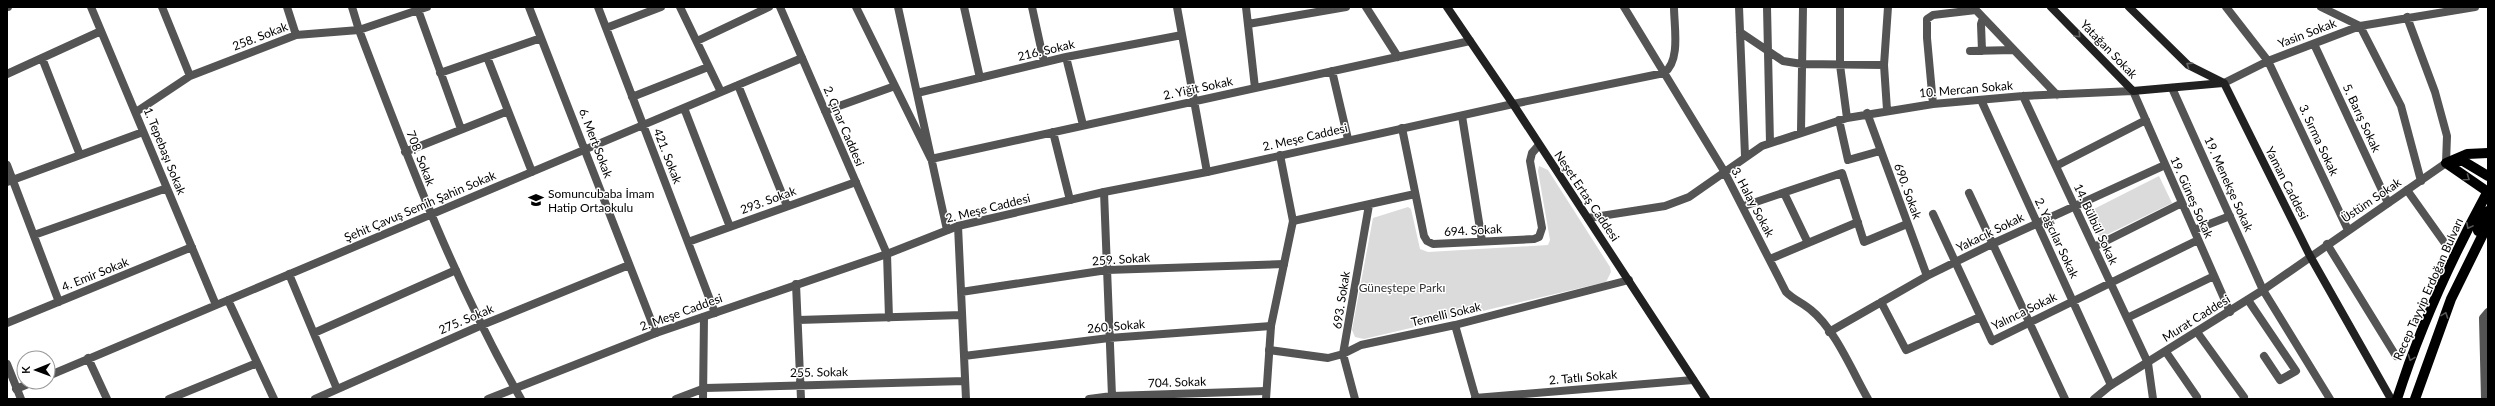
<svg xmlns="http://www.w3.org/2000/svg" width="2495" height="406" viewBox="0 0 2495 406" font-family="Lato,sans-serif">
  <rect width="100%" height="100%" fill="#fff"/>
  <!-- green -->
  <path fill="#dbdbdb" d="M1539,166L1548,170L1610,267L1611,272L1606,282L1364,339L1355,337L1352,330L1373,218L1408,207L1411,209L1420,249L1428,252L1548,245L1550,240L1538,171Z
    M2159,176L2172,203L2100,238L2088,212Z"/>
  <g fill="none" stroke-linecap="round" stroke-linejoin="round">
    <!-- minor -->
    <path stroke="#545454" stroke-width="8" d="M7,7H8
      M91,7L216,305
      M162,7L190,76
      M287,7L296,35
      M352,7L359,30C407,156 454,282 521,399
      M417,7L461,129
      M529,7L656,333
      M598,7L715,313
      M680,7L721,92
      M856,7L931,159L1470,41
      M898,7L947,230
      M964,7L980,78
      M1032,7L1044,62
      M1177,7L1207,172
      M1246,7L1255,88
      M1366,7L1398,57
      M1624,7L1724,171L1786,292C1794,300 1803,303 1811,310C1835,329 1853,373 1868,399
      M1739,7L1745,156
      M1767,7L1770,143
      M1840,7V65L1847,118
      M1973,7L2057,95
      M2226,7L2268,61L2348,230
      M2321,7L2360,26L2401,106L2421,181
      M2407,17L2435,92L2447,136L2446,163
      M1248,24L1346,7
      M606,28L661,7
      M1740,32L1783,61L1802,64L1884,65
      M697,41L769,7
      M2314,44L2388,203
      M1970,51L2014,50
      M1982,51L1981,24L1983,18
      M487,57L532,172
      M1066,57L1083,125
      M42,58L80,155
      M1332,71L1348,139
      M440,73L541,38
      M7,74L101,31
      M2224,83L2268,61L2360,26L2475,7
      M738,85L787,206
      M2172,88L2263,290L2330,399
      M917,93L1066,57L1182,35
      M2023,96L2148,363L2153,399
      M632,97L708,67
      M1981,100L2111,385
      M1513,104L1664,73C1681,61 1674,26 1674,7
      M1933,104L1927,38V19L1933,15L1976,10
      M684,108L730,227
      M1887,110L1884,65L1888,7
      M825,111L895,86
      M136,112L190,76L296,35L359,30L427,7
      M1867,113L1927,276
      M1462,116L1482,241
      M1839,120L1848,160L1880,151
      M1402,128L1424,236L1427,241L1433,244L1534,239L1539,237L1542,228L1530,161L1532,153L1539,145
      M1801,131L1803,7
      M1053,132L1070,200
      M405,152L508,111
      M7,165L59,302
      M2056,166L2146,120
      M7,182L143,132
      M2407,190L2444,242
      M1104,192L1112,396
      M1784,193L1808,243
      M1969,193L2065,399
      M1744,206L1842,173L1864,242L1907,224
      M1933,214L1992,341L2198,240
      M1588,218L1665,206L1689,197L1762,146L1847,118L1933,104L2023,96L2133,91L2230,312
      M1293,221L1415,194
      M958,226L966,399
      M2194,230L2230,216
      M34,235L167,188
      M688,242L856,182
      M2327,244L2396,356
      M2094,247L2182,203
      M887,254L889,318
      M1770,259L1858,222
      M289,274L337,389
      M796,284L801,399
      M961,292L1107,270L1284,264
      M228,300L274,399
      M2248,300L2296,371L2280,380L2264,356
      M1881,302L1906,350L1980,317
      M2127,318L2214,276
      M798,320L962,315
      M7,323L192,247
      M1455,325L1476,399
      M1829,332L1927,276L1992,244L2165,165
      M2197,332L2244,397
      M314,333L456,270
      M1269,350L1328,358L1343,354L1361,345L1455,325L1629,280
      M2166,352L2197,397
      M964,356L1109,338L1271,326
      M88,358L107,399
      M48,376L802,58
      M16,389L33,382
      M1475,398L1693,380
      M169,399L257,363
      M315,399L482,325L629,265
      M676,399L705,388L965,381
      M703,399L704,317
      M1089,399L1112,396L1266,391
      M1355,399L1343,354L1369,205
      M2485,399L2483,318L2488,312"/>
    <!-- tertiary -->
    <path stroke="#545454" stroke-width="8" d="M780,7L887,254
      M7,364L21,399
      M488,399L656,333L887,254L958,226L1104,192L1207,172L1513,104
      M1266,399L1271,326L1293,221L1280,155
      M2094,399L2111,385L2263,290L2446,163"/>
    <!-- secondary -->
    <path stroke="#212121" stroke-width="8" d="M1447,7L1513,104L1706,399
      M2051,7L2133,91L2223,83
      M2129,7L2188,65L2224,83L2310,256L2391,399"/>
    <!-- primary -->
    <path stroke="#000" stroke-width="10" d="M2488,153L2467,154L2446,163L2488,192
      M2452,161H2463L2488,176
      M2478,231L2488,211
      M2397,399C2420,327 2452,257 2488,191
      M2415,399L2451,299L2488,224"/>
  </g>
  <!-- one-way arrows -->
  <defs><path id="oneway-chevron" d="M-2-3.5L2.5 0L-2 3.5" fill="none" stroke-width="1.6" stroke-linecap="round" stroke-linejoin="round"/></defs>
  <g stroke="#646464">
    <use href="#oneway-chevron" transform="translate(2078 35) rotate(46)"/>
    <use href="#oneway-chevron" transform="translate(2189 65) rotate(-146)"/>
  </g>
  <g stroke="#595959">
    <use href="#oneway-chevron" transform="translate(2467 178) rotate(35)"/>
    <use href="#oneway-chevron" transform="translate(2469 226) rotate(118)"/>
    <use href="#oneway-chevron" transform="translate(2445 315) rotate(-70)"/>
    <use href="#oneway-chevron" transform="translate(2411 358) rotate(111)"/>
  </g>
  <!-- icons -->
  <defs>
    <g id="school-bare" transform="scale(1.2)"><path d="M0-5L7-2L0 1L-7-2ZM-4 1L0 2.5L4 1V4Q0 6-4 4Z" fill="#000" stroke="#fff" stroke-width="2.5" paint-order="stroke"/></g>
  </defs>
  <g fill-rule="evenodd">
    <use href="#school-bare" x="536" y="200"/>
  </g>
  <g text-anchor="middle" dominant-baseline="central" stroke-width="3" stroke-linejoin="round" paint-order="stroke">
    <!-- street labels -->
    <g font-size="12" fill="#000" stroke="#fff">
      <text transform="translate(2307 33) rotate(-21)">Yasin Sokak</text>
      <text transform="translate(260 36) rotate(-21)">258. Sokak</text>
      <text transform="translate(2109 49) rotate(46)">Yatağan Sokak</text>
      <text transform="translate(1046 50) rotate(-13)">216. Sokak</text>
      <text transform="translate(1198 88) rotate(-12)">2. Yiğit Sokak</text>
      <text transform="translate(1966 89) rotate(-5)">10. Mercan Sokak</text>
      <text transform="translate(2362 118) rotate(65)">5. Barış Sokak</text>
      <text transform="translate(844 126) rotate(67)">2. Çınar Caddesi</text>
      <text transform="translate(1305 137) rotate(-13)">2. Meşe Caddesi</text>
      <text transform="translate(2319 140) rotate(65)">3. Sırma Sokak</text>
      <text transform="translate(596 143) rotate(69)">6. Mert Sokak</text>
      <text transform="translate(165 151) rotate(68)">1. Tepebaşı Sokak</text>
      <text transform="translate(668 156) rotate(69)">421. Sokak</text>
      <text transform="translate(421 158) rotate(69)">708. Sokak</text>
      <text transform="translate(2287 183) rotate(63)">Yaman Caddesi</text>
      <text transform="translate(2229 184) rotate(66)">19. Menekşe Sokak</text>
      <text transform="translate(1908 191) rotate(70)">690. Sokak</text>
      <text transform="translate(1587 196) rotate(56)">Neşet Ertaş Caddesi</text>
      <text transform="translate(2192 197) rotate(66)">19. Güneş Sokak</text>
      <text transform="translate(768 200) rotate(-20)">293. Sokak</text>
      <text transform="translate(2371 200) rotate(-34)">Üstüm Sokak</text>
      <text transform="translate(1753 202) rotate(62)">3. Halay Sokak</text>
      <text transform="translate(420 206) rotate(-23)">Şehit Çavuş Semih Şahin Sokak</text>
      <text transform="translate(988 208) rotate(-14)">2. Meşe Caddesi</text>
      <text transform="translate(2096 224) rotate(65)">14. Bülbül Sokak</text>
      <text transform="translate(1473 230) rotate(-3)">694. Sokak</text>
      <text transform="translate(1990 232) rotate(-26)">Yakacık Sokak</text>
      <text transform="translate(2057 238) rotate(65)">2. Yağcılar Sokak</text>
      <text transform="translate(1121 259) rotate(-4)">259. Sokak</text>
      <text transform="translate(95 274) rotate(-22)">4. Emir Sokak</text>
      <text transform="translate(2428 289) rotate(-66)">Recep Tayyip Erdoğan Bulvarı</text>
      <text transform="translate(1341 300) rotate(-81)">693. Sokak</text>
      <text transform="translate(2024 311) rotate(-26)">Yalınca Sokak</text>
      <text transform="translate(681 312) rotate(-20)">2. Meşe Caddesi</text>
      <text transform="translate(1446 314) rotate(-13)">Temelli Sokak</text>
      <text transform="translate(2196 318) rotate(-32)">Murat Caddesi</text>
      <text transform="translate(466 319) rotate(-23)">275. Sokak</text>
      <text transform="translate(1116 326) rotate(-5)">260. Sokak</text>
      <text transform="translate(819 372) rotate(-1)">255. Sokak</text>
      <text transform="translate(1583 377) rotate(-5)">2. Tatlı Sokak</text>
      <text transform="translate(1177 382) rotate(-2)">704. Sokak</text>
    </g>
    <!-- poi labels -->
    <g font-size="12" fill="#000" stroke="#fff" text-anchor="start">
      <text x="548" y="193">Somuncubaba İmam<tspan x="548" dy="14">Hatip Ortaokulu</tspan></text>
    </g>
    <!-- park labels -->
    <g font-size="12" fill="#323232" stroke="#fff">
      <text x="1402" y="287">Güneştepe Parkı</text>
    </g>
  </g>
  <!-- border -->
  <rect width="2495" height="406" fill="none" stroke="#000000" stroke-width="16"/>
  <!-- north arrow -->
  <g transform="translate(36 370) rotate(269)"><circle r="19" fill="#ffffff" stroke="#999999"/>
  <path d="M0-3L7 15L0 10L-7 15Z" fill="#000000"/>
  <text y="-6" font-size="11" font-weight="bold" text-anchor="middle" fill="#000000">K</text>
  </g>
</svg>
